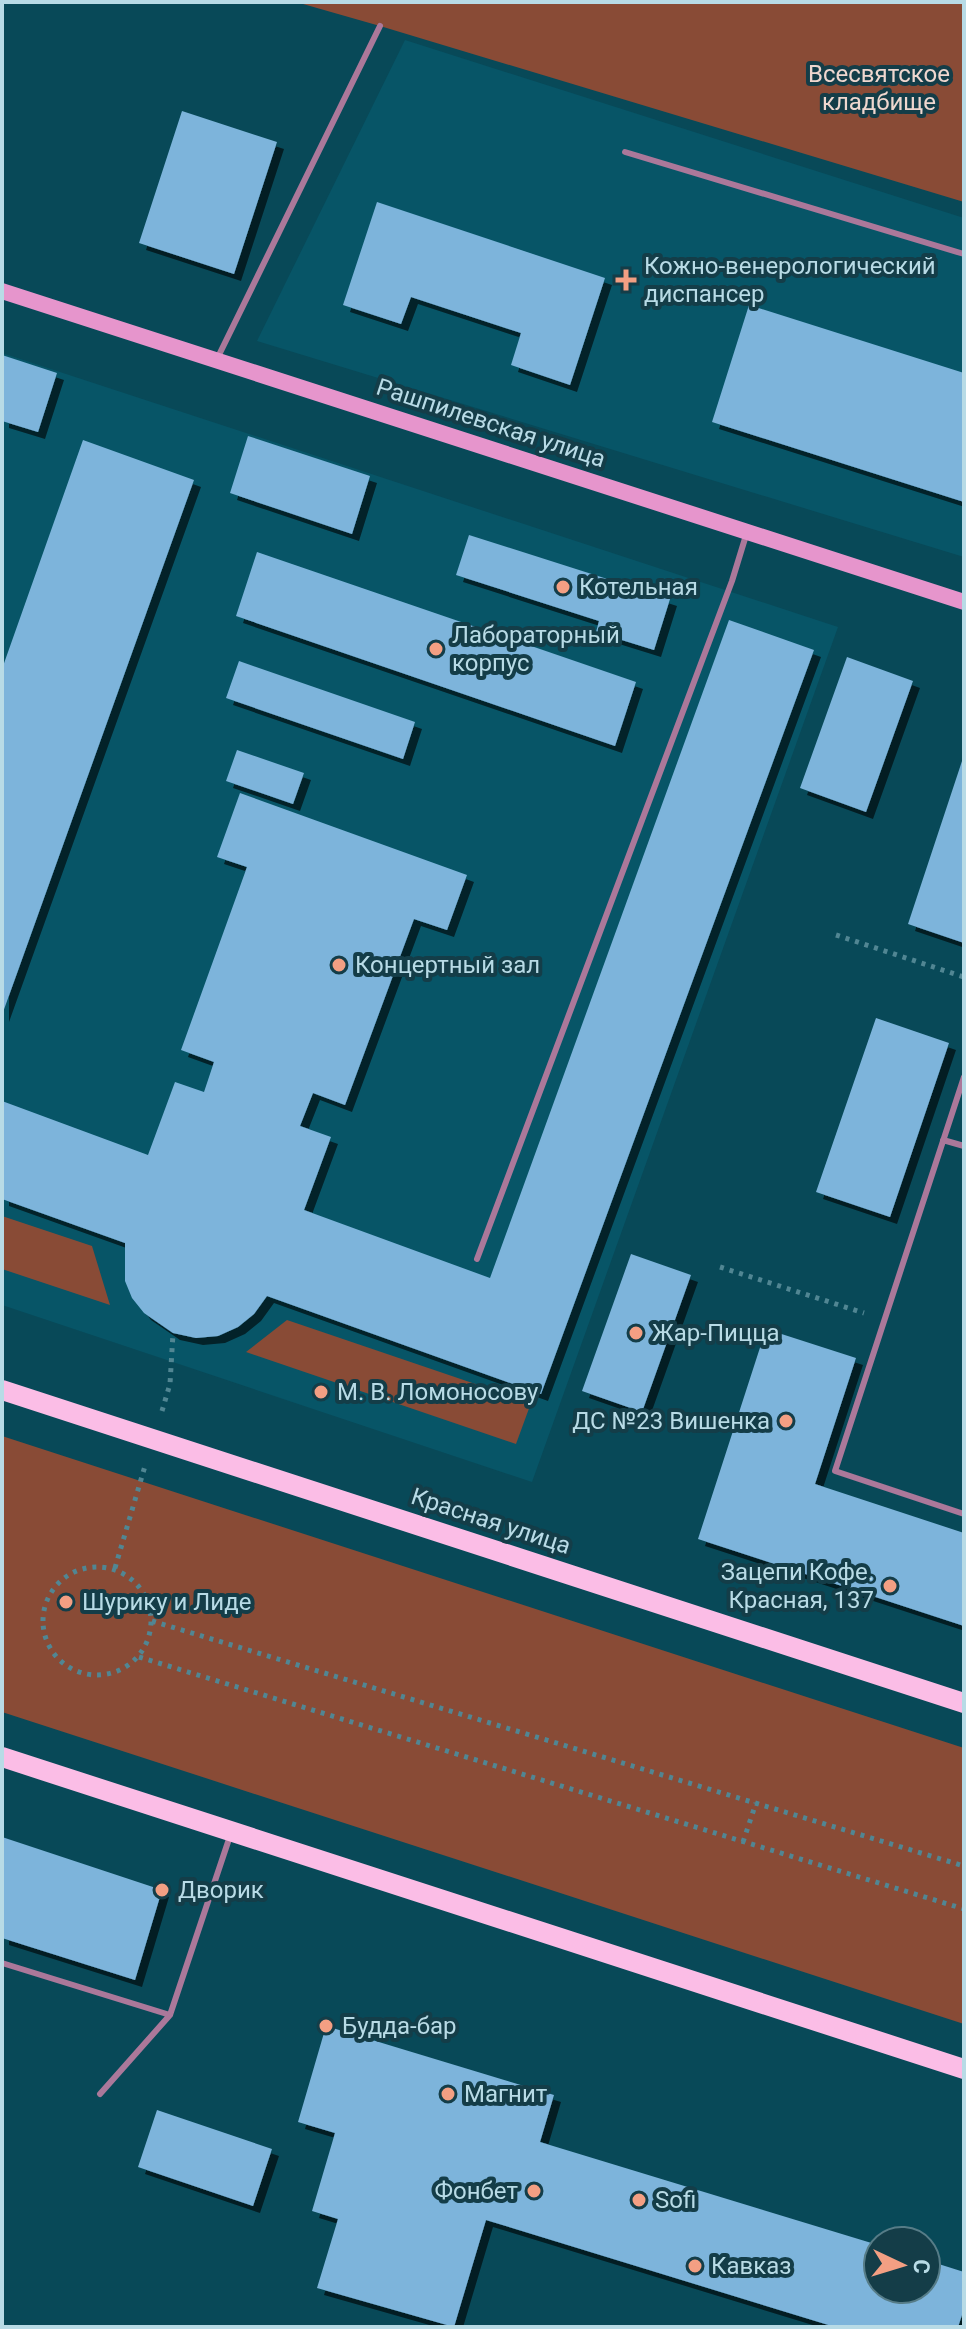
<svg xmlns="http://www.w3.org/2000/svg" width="966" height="2329" viewBox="0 0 966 2329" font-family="Roboto,sans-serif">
  <defs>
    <filter id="shadow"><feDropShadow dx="7" dy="7" stdDeviation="0" flood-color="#0009"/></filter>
  </defs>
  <rect width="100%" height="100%" fill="#084958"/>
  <!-- built -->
  <path fill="#075567" d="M405,40L964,218V557L257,341Z
    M2,353L838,627L532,1482L2,1305Z"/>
  <!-- green -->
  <path fill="#894b36" d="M296,2H964V202L380,26Z
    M2,1216L92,1246L110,1305L2,1269Z
    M287,1320L531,1403L516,1444L246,1352Z
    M2,1436L964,1748V2024L2,1712Z"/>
  <!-- building -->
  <path fill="#7db4db" filter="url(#shadow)" d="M182,111L277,142L234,274L139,243Z
    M377,202L605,278L570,385L511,365L521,333L411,297L401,324L343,305Z
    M749,305L964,373V502L712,422Z
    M2,355L57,373L38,432L2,421Z
    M248,436L370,476L352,534L230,493Z
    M83,440L194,480L2,1015V669Z
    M469,535L670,599L654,650L596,632L599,621L456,575Z
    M257,552L636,682L615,746L236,616Z
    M729,620L814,650L541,1394L267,1296L254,1314L238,1327L218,1336L196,1338L173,1333L144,1313L132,1298L125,1281V1243L2,1199V1101L148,1155L175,1082L204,1092L214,1062L181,1050L247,867L217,857L240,793L467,875L447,930L414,919L345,1105L313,1093L300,1126L331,1137L304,1210L490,1278Z
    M847,657L913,681L866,812L800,788Z
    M239,661L415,722L403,759L226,698Z
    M237,750L304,773L293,804L226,781Z
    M964,755V943L908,924Z
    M876,1018L949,1043L890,1217L816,1192Z
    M631,1254L691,1275L642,1412L582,1391Z
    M766,1329L856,1358L815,1484L964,1533V1626L698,1539Z
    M2,1837L162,1890L135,1980L2,1938Z
    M326,2026L554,2095L540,2142L878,2245V2289H926V2260L964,2272V2309L958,2327H835L486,2220L454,2327L317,2288L338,2219L312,2211L335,2133L298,2122Z
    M157,2110L272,2149L253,2206L138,2167Z"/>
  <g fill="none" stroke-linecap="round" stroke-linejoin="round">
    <!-- path -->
    <path stroke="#518693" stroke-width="5" stroke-dasharray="4 6" stroke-linecap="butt" d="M836,935L964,977
      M720,1267L864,1313
      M162,1411L170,1384L173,1333
      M43 1621a54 54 0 1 1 108 0a54 54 0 1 1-108 0Z
      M115,1568L145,1466
      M152,1621L964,1866
      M139,1657L964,1909
      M743,1842L756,1803"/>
    <!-- lane -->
    <path stroke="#ab789a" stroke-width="6" d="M625,152L964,254
      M217,359L380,26
      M964,1077L835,1471L964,1514
      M943,1140L964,1146
      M477,1259L732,581L747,532
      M2,1963L170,2015L231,1833
      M100,2094L170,2015"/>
    <!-- secondary -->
    <path stroke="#e695cc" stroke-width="16" d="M2,291L964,602"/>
    <!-- primary -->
    <path stroke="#fbbde6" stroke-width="20" d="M2,1390L964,1703
      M2,1757L964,2069"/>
  </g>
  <!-- markers -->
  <g fill="#f39f83" stroke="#143d48" stroke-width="3">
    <path d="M622 268h8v8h8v8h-8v8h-8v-8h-8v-8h8z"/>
    <circle cx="563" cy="587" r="8"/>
    <circle cx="436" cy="649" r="8"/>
    <circle cx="339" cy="965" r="8"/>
    <circle cx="636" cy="1333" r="8"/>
    <circle cx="321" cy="1392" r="8"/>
    <circle cx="786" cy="1421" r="8"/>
    <circle cx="890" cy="1586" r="8"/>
    <circle cx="66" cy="1602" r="8"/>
    <circle cx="162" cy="1890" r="8"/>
    <circle cx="326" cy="2026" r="8"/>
    <circle cx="448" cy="2094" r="8"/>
    <circle cx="534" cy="2191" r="8"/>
    <circle cx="639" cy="2200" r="8"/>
    <circle cx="695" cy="2266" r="8"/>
  </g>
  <g text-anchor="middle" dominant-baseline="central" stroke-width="8" stroke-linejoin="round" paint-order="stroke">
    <!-- park labels -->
    <g font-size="24" fill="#efd7cf" stroke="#143d48">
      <text x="879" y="74">Всесвятское<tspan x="879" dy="28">кладбище</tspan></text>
    </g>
    <!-- poi labels -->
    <g font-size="24" fill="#b8dbe6" stroke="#143d48" text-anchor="start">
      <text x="644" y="266">Кожно-венерологический<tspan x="644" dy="28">диспансер</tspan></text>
      <text x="579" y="587">Котельная</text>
      <text x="452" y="635">Лабораторный<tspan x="452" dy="28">корпус</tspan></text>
      <text x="355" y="965">Концертный зал</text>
      <text x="652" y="1333">Жар-Пицца</text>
      <text x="337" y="1392">М. В. Ломоносову</text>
      <text x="770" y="1421" text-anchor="end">ДС №23 Вишенка</text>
      <text x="874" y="1572" text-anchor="end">Зацепи Кофе.<tspan x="874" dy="28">Красная, 137</tspan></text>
      <text x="82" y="1602">Шурику и Лиде</text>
      <text x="178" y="1890">Дворик</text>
      <text x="342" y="2026">Будда-бар</text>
      <text x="464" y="2094">Магнит</text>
      <text x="518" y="2191" text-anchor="end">Фонбет</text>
      <text x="655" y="2200">Sofi</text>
      <text x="711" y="2266">Кавказ</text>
    </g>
    <!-- street labels -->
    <g font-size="24" fill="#b8dbe6" stroke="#143d48">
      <text transform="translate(491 423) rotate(18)">Рашпилевская улица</text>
      <text transform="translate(491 1521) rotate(18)">Красная улица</text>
    </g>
  </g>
  <!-- border -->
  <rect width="966" height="2329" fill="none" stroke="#b8dbe6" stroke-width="8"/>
  <!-- north arrow -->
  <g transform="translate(902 2265) rotate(94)"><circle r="38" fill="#143d48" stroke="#567c87" stroke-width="2"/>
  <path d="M0-6L14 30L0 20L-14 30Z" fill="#f39f83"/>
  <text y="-12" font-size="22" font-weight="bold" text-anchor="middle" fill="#b8dbe6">С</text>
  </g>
</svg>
